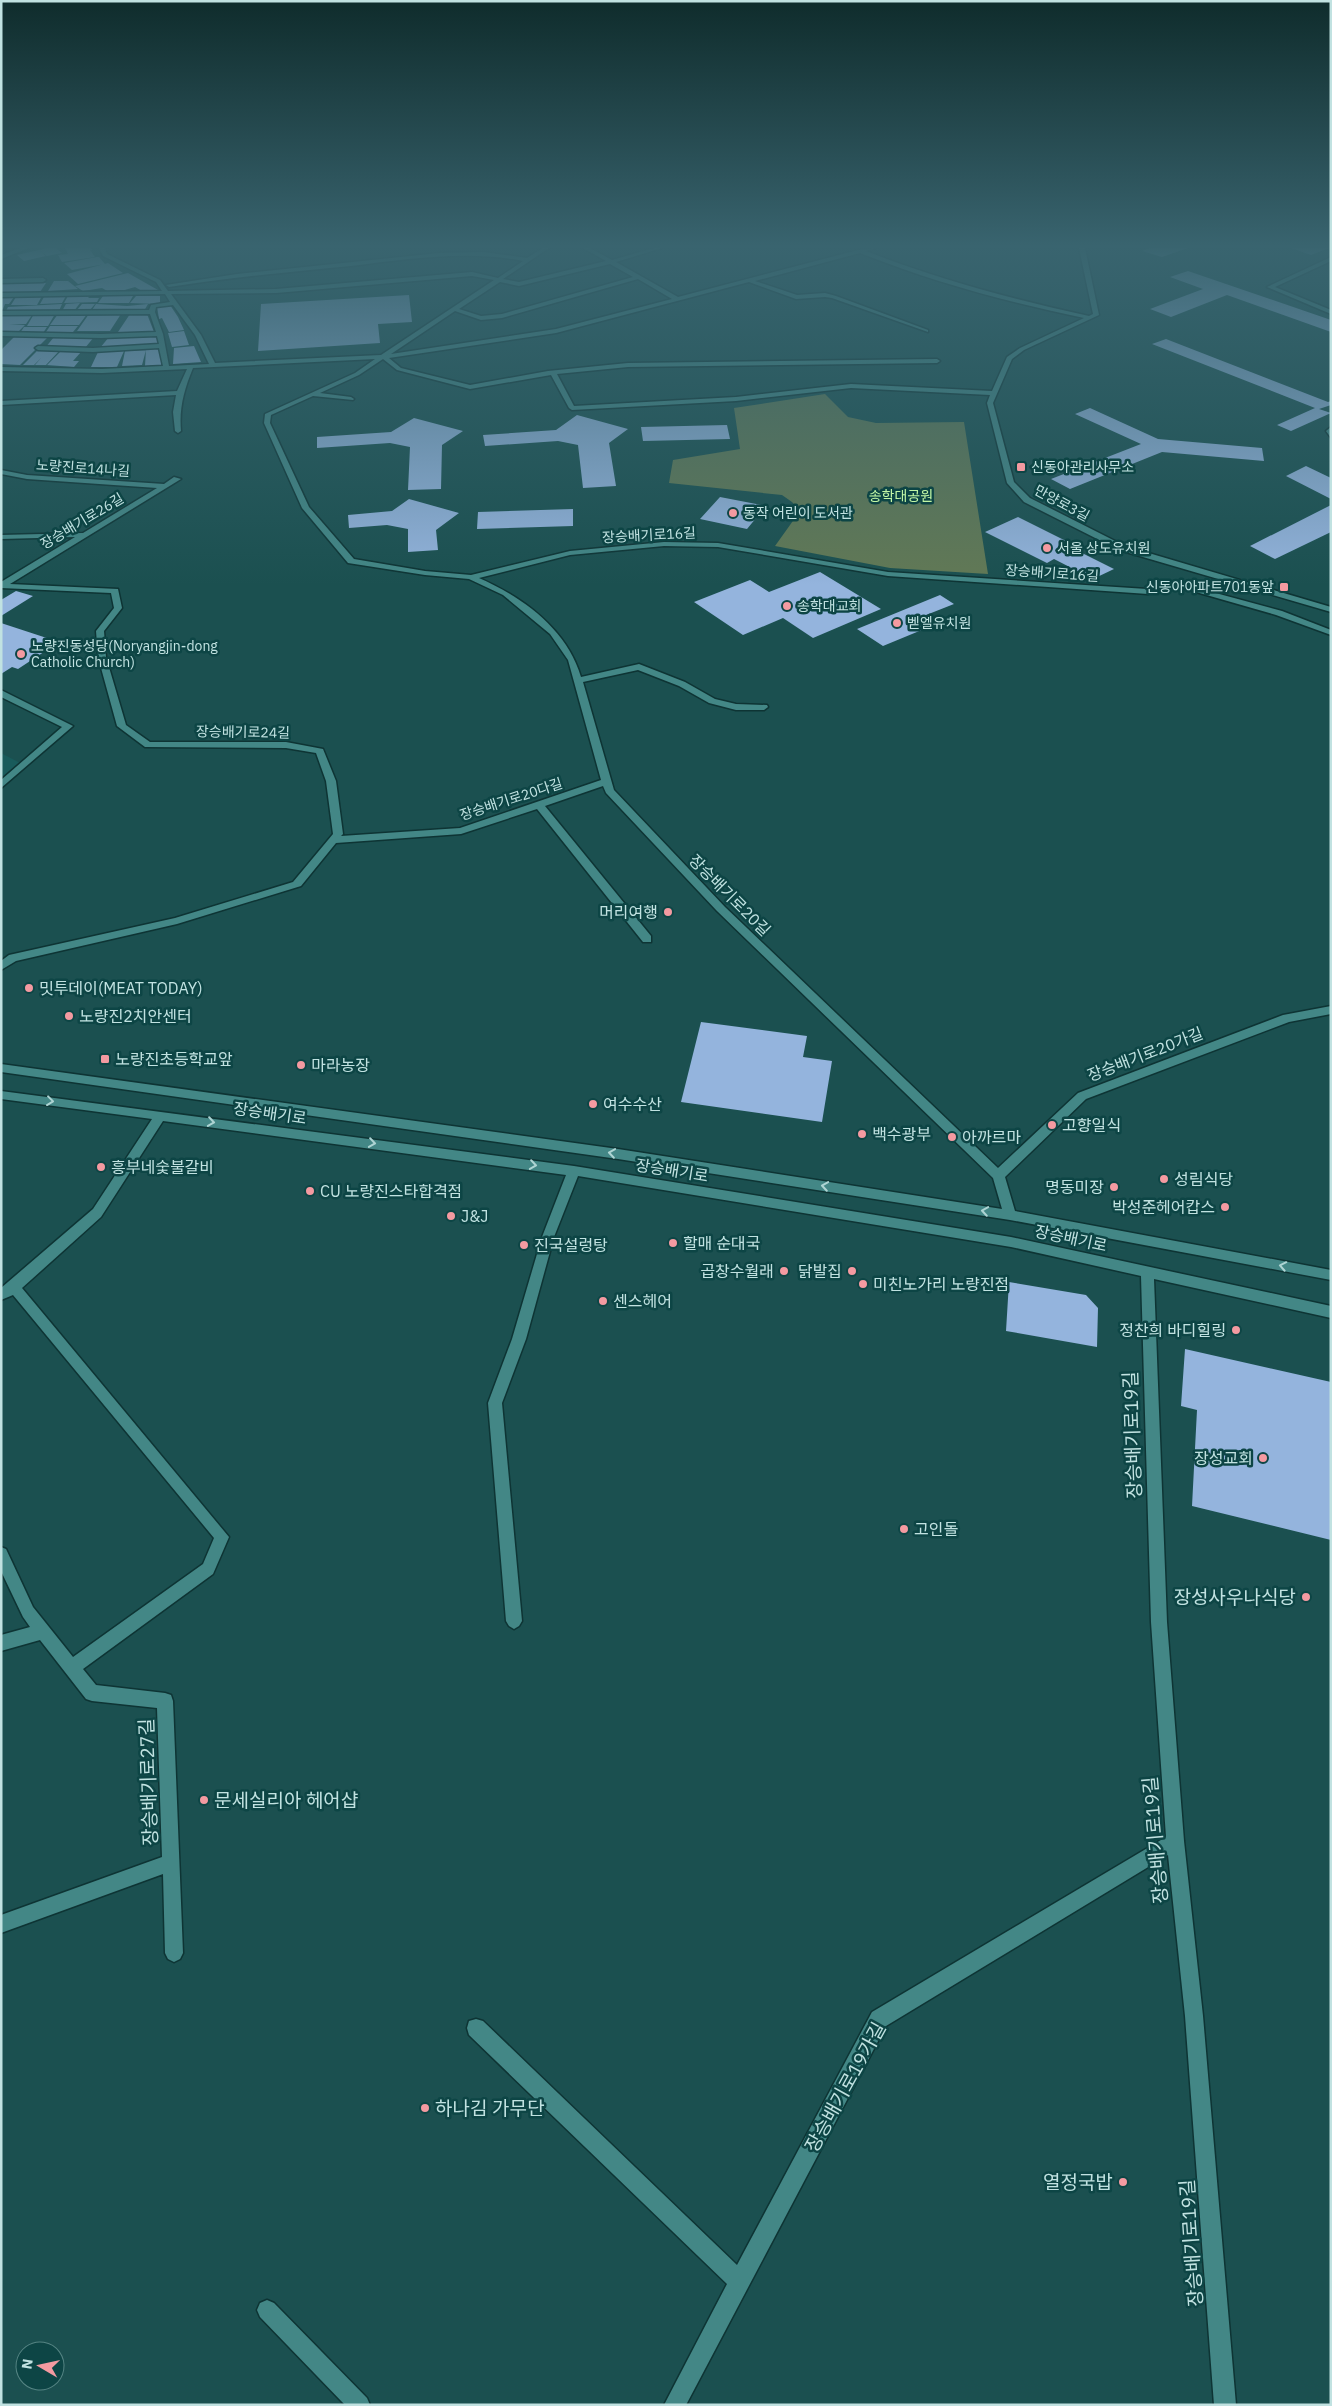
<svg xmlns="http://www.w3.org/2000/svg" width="1332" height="2406" viewBox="0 0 1332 2406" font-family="'IBM Plex Sans','Noto Sans KR',sans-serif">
  <rect width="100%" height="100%" fill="#1b5050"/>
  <!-- built -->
  <path fill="#195b5b" d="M1,753L24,765L1,783Z"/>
  <!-- green -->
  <path fill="#627955" d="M825,394L848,417L876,423L964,422L988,574L890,568L775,546L800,511L792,502L782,495L669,483L673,460L740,449L734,408Z"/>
  <!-- building -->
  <path fill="#94b4dd" d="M48,248H56L62,253L47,256L39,250Z
    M65,248H91L92,250H90L95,257L62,262L58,255L68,254Z
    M1151,248H1188L1162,257L1142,251Z
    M1291,248H1329L1311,255Z
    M39,250L46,256L24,261L17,255Z
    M97,257H99L105,264L72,270L64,263Z
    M108,263L123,273L78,284L67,274Z
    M1188,271L1331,320V332L1227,295L1171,317L1150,309L1203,289L1170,277Z
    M128,273L158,290L142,291L135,287L118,292H109L102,288L83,291L75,286Z
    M54,281H68L78,289L48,291Z
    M1,283H46L40,292L1,293Z
    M409,295L412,322L378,324L380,343L258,351L261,304Z
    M42,296L37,305H11L16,297Z
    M66,296L62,303L40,304L44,297Z
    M68,296H90L88,298H99L97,302L64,303Z
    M103,296H133L129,303H98Z
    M136,296H160V302L159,304L130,303Z
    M1,297H14L9,304H5L1,314Z
    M80,303L74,311H62L66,304Z
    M62,304L59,311H6L8,307Z
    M82,304H95L90,310H77Z
    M96,304L127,306L148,304L144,311L92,310Z
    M170,305L178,317L184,330L169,332L162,318L159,319L157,306Z
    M34,314H55L48,326H27Z
    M58,314H87L79,325H50Z
    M89,314H121L110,331H77Z
    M130,314H147L154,332H118Z
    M1,315H32L26,324H9L25,325L19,331H1Z
    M50,326H78L73,332H46Z
    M24,327H47L43,333H20Z
    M184,331L189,345L172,347L168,333Z
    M16,335L49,336L20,365L1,364V350Z
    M156,335L159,345L100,348L109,337Z
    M54,337H94L85,348H45Z
    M1166,339L1328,402L1331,401V405L1319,409L1331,413L1291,431L1277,425L1315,408L1152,344Z
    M194,346L201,362L173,364L174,348Z
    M162,348L161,365L145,366L146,349Z
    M39,349L60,350L46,365H35L41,358L34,365H23Z
    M146,350L142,365L122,366L125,351Z
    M61,351L81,352L73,361H79L74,367L47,365Z
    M124,351L117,367H91L98,352Z
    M1090,408L1158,439L1262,448L1264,461L1162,452L1070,489L1051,479L1141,444L1075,414Z
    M577,415L628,429L609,443L616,486L583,488L578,445L558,441L485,446L483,435L556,430Z
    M414,418L463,431L442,445L441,489L408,490L410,447L390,443L317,448V437L391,432Z
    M727,425L730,439L643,441L641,427Z
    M1306,466L1331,478V499L1286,476Z
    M720,497L766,506L747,529L700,519Z
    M409,499L459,513L436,530L438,550L408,552V529L387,525L349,528L348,515L392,511Z
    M1331,505V532L1275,559L1250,546Z
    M573,509V526L477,529L478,512Z
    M1018,517L1078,547L1074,549L1114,569L1093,579L1054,559L1047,563L985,532Z
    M820,572L881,609L813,638L783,618L743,635L694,602L750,580L769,592Z
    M16,591L33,596L1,616V600Z
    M940,595L954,604L916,619L929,627L883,646L857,629Z
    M1,623L59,642L18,669L12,667L1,674Z
    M701,1022L807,1036L803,1057L832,1061L822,1122L681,1102Z
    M1009,1282L1086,1295L1098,1308L1097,1347L1006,1331Z
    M1185,1349L1331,1382V1540L1192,1506L1197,1410L1181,1406Z"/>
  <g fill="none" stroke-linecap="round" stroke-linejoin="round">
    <!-- minor casing -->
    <g stroke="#0e3434" stroke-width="3">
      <path id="minor" d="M21,248H29L1,259V255Z
        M99,248H105L107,254L160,280L168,291L276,289L472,272L498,278L523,261C466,250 409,259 351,266C291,272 230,277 169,287L166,285L237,274L439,253L484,252L527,258L543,248H549L503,279L519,282L606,261L583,248H590L612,260L654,248H662L616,262L678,297L858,250L876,248L866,251C939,280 1013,299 1089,316L1093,314L1079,248H1085L1099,315L1024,350L1012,359L993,403L1014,482L1030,498L1125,546L1331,607V612L1119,550L1024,502L1007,483L987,403L990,395L851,388L736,401L572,410L569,408L551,375L470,389L397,370L383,359L359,375L320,393L351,397L354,399L353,400L313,396L271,415L270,423L309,507L354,559L425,571L471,575L570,551L664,542L718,543L888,572L1147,589L1159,582H1175L1282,611L1331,630V635L1276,615L1175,586H1164L1148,594L888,576L718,547L664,546L570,555L479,578C522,597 567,629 581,677L639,664L685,682L715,699L736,704L767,705L768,707L764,710H736L709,703L679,686L638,670L583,682L614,790L725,907L998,1168L1078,1093L1283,1015L1331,1006V1014L1289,1022L1086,1099L1005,1177L1015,1211L1331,1270V1280L1010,1220L618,1159L1,1072V1064L618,1149L1002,1209L993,1178L717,911L606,793L603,786L545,806L651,936V942H643L537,809L461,834L336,843L301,886L177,924L16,961L1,970V961L9,955L175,918L293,882L333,834L326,781L316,753L286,748L145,747L117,726L98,657L96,631L114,608L111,593L1,588V582L75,537L1,539V535L83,533L157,488L27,479L1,474V470L27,475L164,484L174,477L181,479L10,584L118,589L122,608L104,631L106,657L126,725L150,742H286L323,749L336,781L343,834L341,836L460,828L601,780L568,660L550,634L503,595L469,579L425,575L348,563L302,508L264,423L265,414L355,373L375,359L193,368C184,390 179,408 181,431L178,433L175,431L173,412L176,395L1,405V401L177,391L187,369L102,373L1,371V367L102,369L163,366L159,348L93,352L38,350L35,348L38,346L93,348L159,344L157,336L101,338L1,336V332L101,334L156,332L150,314L1,315V311L149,310L151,305L170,302L165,294L1,297V293L162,291L156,282L103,256ZM860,253C933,282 1007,302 1084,318L1020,348L1007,357L992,391L851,384L736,397L574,406L557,374L628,367L937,363L940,361L937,359L628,363L548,371L470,385L401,368L389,358L556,333L749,282L796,299L825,297L832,298L928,332V330L836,296L825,293L797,295L755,281ZM610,264L633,277L502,314L481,316L459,309L500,282L519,286ZM472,276L494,280L381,355L215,363L201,335L171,294L276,293ZM638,279L672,299L556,329L391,354L455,311L481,320L502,318ZM173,305L195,335L209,364L169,366L163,334L155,312L156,307Z
        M1331,257V261L1275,287L1331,310V314L1267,287Z
        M1,279L43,278L46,280L43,282L1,283Z
        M1331,427V438L1326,431Z
        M1,690L73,726L1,788V780L62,727L1,697Z
        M1,1091L574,1166L1011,1237L1331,1306V1318L1154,1279L1167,1622L1184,1841L1203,2016L1236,2405H1214L1185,2016L1168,1855L886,2026L686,2405H664L727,2284L469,2035L467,2028L469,2021L476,2019L483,2021L737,2265L872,2012L1166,1837L1151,1622L1141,1276L1011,1247L578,1176L554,1237L526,1339L502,1403L522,1621L519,1626L514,1629L509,1626L506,1621L488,1403L512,1339L542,1237L566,1175L163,1121L101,1217L22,1288L229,1537L213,1574L83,1669L96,1685L165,1693L171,1695L173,1701L183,1953L180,1959L174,1962L168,1959L165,1953L163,1874L1,1933V1915L162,1857L157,1708L92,1701L86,1699L40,1640L1,1651V1635L30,1627L23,1617L1,1571V1547L6,1549L33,1607L73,1657L203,1564L214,1538L13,1295L1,1300V1288L93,1209L152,1119L1,1099Z
        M267,2300L274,2303L367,2398L370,2405H345L260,2317L257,2310L260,2303Z"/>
    </g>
    <!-- minor -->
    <use href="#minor" fill="#438786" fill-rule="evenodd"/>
  </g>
  <!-- one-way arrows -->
  <defs><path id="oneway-chevron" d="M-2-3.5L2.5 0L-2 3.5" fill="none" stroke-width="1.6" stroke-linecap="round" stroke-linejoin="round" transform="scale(1.25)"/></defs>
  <g stroke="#aed4d3">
    <use href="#oneway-chevron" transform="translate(50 1101) rotate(7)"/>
    <use href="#oneway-chevron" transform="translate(211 1122) rotate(8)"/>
    <use href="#oneway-chevron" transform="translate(372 1143) rotate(8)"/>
    <use href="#oneway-chevron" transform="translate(612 1153) rotate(-172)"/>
    <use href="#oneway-chevron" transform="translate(533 1165) rotate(8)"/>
    <use href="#oneway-chevron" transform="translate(825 1186) rotate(-171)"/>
    <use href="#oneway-chevron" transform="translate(985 1211) rotate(-171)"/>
    <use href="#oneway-chevron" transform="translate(1283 1266) rotate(-169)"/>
  </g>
  <!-- sky -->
  <linearGradient id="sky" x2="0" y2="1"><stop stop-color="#0f2c2c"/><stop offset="0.42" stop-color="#39646f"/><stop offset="1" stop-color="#39646f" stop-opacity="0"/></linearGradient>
  <rect width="1332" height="585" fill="url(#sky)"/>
  <!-- markers -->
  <g fill="#f49aa1" stroke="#0d4545" stroke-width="2">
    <rect x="1016" y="462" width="10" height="10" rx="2.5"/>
    <circle cx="733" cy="513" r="5"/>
    <circle cx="1047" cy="548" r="5"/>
    <rect x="1279" y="582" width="10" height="10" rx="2.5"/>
    <circle cx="787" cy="606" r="5"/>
    <circle cx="897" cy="623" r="5"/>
    <circle cx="21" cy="654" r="5"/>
    <circle cx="668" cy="912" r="5"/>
    <circle cx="29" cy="988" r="5"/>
    <circle cx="69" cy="1016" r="5"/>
    <rect x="100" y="1054" width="10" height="10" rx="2.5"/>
    <circle cx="301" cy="1065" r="5"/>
    <circle cx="593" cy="1104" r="5"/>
    <circle cx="1052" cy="1125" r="5"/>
    <circle cx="862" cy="1134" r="5"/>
    <circle cx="952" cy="1137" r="5"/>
    <circle cx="101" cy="1167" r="5"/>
    <circle cx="1164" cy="1179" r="5"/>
    <circle cx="1114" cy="1187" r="5"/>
    <circle cx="310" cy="1191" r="5"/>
    <circle cx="1225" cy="1207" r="5"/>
    <circle cx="451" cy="1216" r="5"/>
    <circle cx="673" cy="1243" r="5"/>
    <circle cx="524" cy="1245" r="5"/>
    <circle cx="784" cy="1271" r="5"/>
    <circle cx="852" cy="1271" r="5"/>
    <circle cx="863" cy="1284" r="5"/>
    <circle cx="603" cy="1301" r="5"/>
    <circle cx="1236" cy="1330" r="5"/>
    <circle cx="1263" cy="1458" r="5"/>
    <circle cx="904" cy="1529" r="5"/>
    <circle cx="1306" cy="1597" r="5"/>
    <circle cx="204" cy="1800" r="5"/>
    <circle cx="425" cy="2108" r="5"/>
    <circle cx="1123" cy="2182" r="5"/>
  </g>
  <g text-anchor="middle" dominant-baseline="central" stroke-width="5" stroke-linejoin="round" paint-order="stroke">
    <!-- far-poi labels -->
    <g font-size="14" fill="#c1e2e1" stroke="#0d4545" text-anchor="start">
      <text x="1031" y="467">신동아관리사무소</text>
      <text x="743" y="513">동작 어린이 도서관</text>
      <text x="1057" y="548">서울 상도유치원</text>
      <text x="1274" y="587" text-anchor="end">신동아아파트701동앞</text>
      <text x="797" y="606">송학대교회</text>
      <text x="907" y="623">벧엘유치원</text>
      <text x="31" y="646">노량진동성당(Noryangjin-dong<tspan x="31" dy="16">Catholic Church)</tspan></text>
    </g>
    <!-- far-street labels -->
    <g font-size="14" fill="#c1e2e1" stroke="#0d4545">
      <text transform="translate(83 468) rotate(4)">노량진로14나길</text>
      <text transform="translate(1062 503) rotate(28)">만양로3길</text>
      <text transform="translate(82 521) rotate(-31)">장승배기로26길</text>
      <text transform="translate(649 535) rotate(-3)">장승배기로16길</text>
      <text transform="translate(1052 573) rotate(4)">장승배기로16길</text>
      <text transform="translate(243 732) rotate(1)">장승배기로24길</text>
      <text transform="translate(511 799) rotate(-18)">장승배기로20다길</text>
    </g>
    <!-- far-park labels -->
    <g font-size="14" fill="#c2f6a5" stroke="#0d4545">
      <text x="901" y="496">송학대공원</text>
    </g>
    <!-- street labels -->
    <g font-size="16" fill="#c1e2e1" stroke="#0d4545">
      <text transform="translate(730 895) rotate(45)">장승배기로20길</text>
      <text transform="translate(1145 1054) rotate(-21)">장승배기로20가길</text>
      <text transform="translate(270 1113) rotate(8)">장승배기로</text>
      <text transform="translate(672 1170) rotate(9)">장승배기로</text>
      <text transform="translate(1071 1238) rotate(12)">장승배기로</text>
    </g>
    <!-- poi labels -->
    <g font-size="16" fill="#c1e2e1" stroke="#0d4545" text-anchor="start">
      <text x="658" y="912" text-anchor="end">머리여행</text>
      <text x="39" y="988">밋투데이(MEAT TODAY)</text>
      <text x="79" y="1016">노량진2치안센터</text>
      <text x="115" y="1059">노량진초등학교앞</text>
      <text x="311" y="1065">마라농장</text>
      <text x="603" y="1104">여수수산</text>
      <text x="1062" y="1125">고향일식</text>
      <text x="872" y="1134">백수광부</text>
      <text x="962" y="1137">아까르마</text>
      <text x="111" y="1167">흥부네숯불갈비</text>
      <text x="1174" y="1179">성림식당</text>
      <text x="1104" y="1187" text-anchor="end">명동미장</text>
      <text x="320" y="1191">CU 노량진스타합격점</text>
      <text x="1215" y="1207" text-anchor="end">박성준헤어캅스</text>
      <text x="461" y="1216">J&amp;J</text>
      <text x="683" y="1243">할매 순대국</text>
      <text x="534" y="1245">진국설렁탕</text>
      <text x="774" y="1271" text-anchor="end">곱창수월래</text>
      <text x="842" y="1271" text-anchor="end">닭발집</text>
      <text x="873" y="1284">미친노가리 노량진점</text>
      <text x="613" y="1301">센스헤어</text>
      <text x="1226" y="1330" text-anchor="end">정찬희 바디힐링</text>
      <text x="1253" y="1458" text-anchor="end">장성교회</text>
      <text x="914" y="1529">고인돌</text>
    </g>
    <!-- near-street labels -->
    <g font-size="19" fill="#c1e2e1" stroke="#0d4545">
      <text transform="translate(1132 1435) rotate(-92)">장승배기로19길</text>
      <text transform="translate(148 1782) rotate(-92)">장승배기로27길</text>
      <text transform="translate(1155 1840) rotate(-95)">장승배기로19길</text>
      <text transform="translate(845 2087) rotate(-61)">장승배기로19가길</text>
      <text transform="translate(1191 2243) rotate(-94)">장승배기로19길</text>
    </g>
    <!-- near-poi labels -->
    <g font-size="19" fill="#c1e2e1" stroke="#0d4545" text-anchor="end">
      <text x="1296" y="1597">장성사우나식당</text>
      <text x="214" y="1800" text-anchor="start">문세실리아 헤어샵</text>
      <text x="435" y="2108" text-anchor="start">하나김 가무단</text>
      <text x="1113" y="2182">열정국밥</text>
    </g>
  </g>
  <!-- border -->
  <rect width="1332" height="2406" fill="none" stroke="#c1e2e1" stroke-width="5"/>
  <!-- north arrow -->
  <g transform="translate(40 2366) rotate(279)"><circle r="24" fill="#0d4545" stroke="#558483"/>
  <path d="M0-4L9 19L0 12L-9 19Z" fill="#f49aa1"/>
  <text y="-8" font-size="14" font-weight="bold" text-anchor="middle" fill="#c1e2e1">N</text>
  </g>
</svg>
